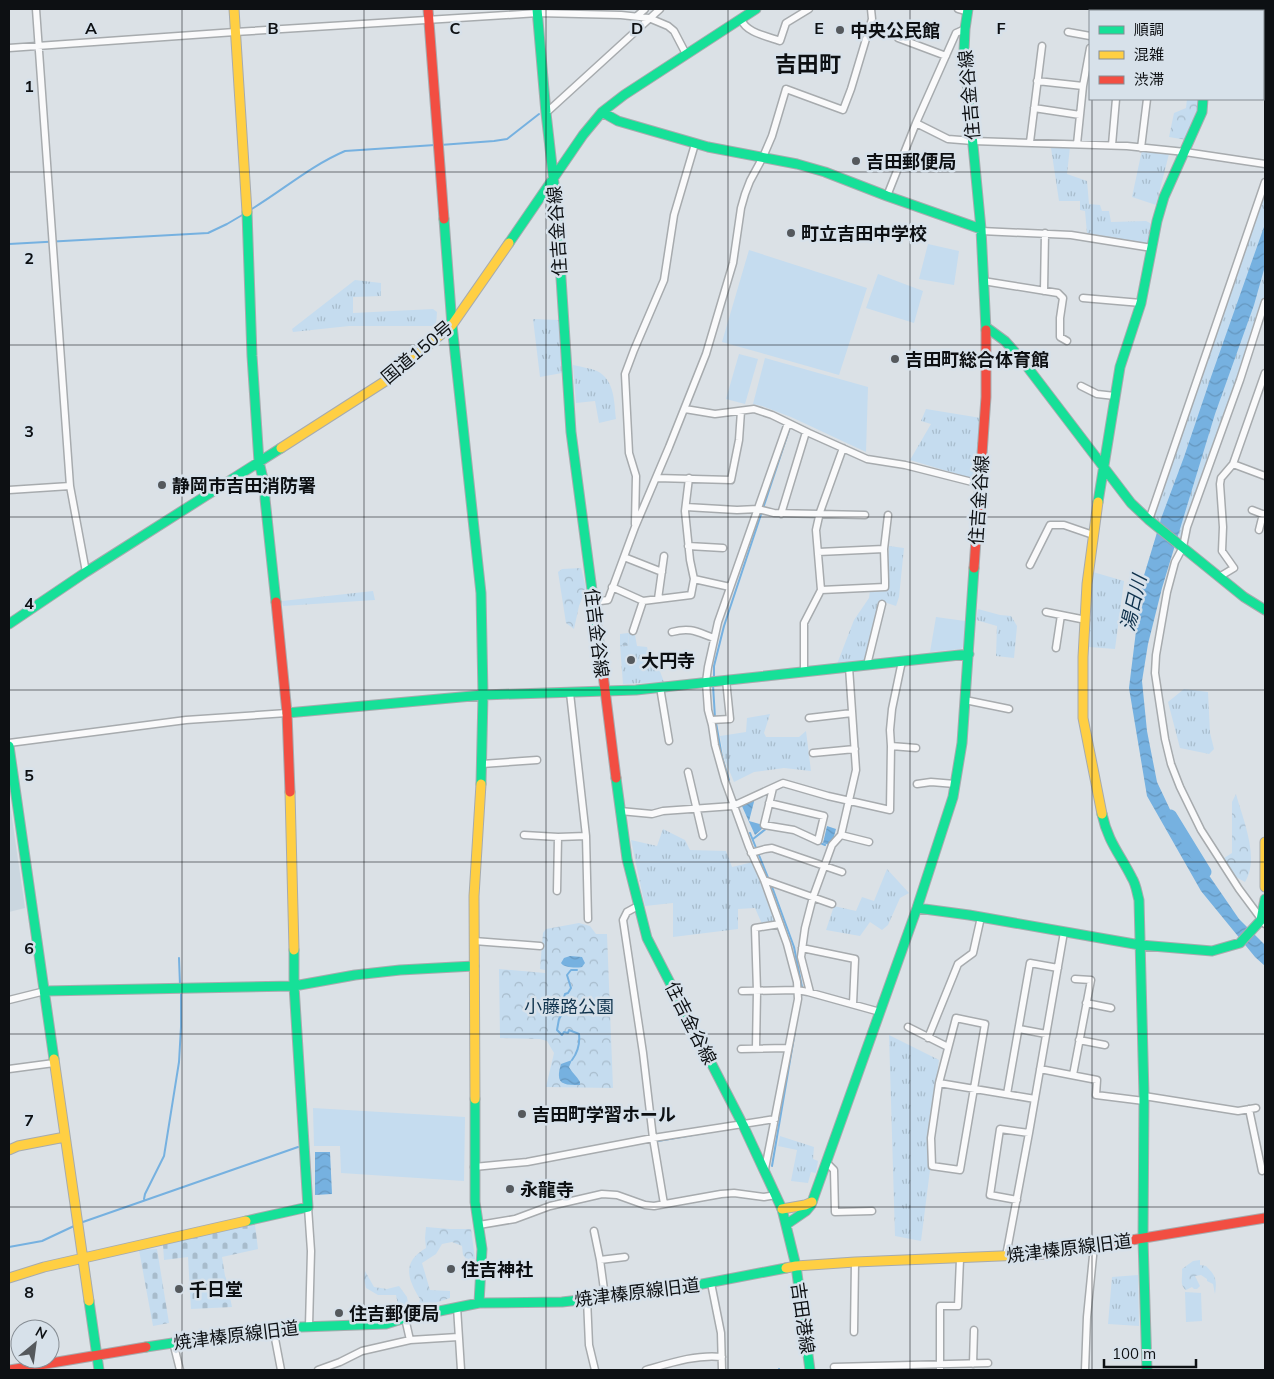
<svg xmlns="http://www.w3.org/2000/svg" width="1274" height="1379" viewBox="0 0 1274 1379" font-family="Mulish,'Noto Sans JP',sans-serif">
  <defs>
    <pattern id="grass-tufts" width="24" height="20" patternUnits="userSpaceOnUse" patternTransform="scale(1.25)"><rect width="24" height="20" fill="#c5dcef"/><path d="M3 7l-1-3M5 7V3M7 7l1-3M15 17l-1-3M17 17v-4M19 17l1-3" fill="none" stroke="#a8bccc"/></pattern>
    <pattern id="forest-crowns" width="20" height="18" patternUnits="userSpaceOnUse" patternTransform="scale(1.25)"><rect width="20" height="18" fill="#c5dcef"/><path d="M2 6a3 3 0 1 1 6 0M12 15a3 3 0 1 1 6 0" fill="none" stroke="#a8bccc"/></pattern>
    <pattern id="cemetery-stones" width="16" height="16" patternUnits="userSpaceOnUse" patternTransform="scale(1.25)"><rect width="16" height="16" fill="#c5dcef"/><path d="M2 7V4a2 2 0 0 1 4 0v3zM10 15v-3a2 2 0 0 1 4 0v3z" fill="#a8bccc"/></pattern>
    <pattern id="water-waves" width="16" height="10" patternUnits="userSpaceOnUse" patternTransform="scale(1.25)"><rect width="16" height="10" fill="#76b1e0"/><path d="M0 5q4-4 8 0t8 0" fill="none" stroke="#6597bf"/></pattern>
  </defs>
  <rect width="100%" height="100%" fill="#dbe1e6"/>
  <!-- built -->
  <path fill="#cad6df" d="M9,798L25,908L9,912Z"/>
  <!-- grass -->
  <path fill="url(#grass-tufts)" d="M1070,147L1067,174L1087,181L1089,204L1100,205L1102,211H1109L1111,222L1146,221L1152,224L1151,244L1087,233L1085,211L1080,210V201H1059L1051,148Z
    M1142,150L1169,154L1156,205L1132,197Z
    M1265,192V296L1240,380L1181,539L1154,517Z
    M355,280L381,283V296L353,297V313L433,309L437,312L436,326H349L293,332L292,329Z
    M533,319L559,320L562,373L540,377Z
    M573,365C581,367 590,368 597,371C615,380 614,402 616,419L599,423L595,401L576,403Z
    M926,409L981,418L974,479L910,460L931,424L921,421Z
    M889,546L904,548L899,597L896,606L884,602L865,663L837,664L854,620L869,598L870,591L886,588L888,585V561Z
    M1093,572L1124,581L1115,649L1089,647Z
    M373,591L375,600L283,606L282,601Z
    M978,609L1000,615L1011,616L1017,626L1014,658L996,656L997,626L976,620Z
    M628,633L635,635L637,646L647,647L650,660L658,666L664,682L623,684L620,645L629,646Z
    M1184,689L1208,692L1210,733L1214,749L1209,754L1180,748L1168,702Z
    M770,714L764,733L766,737H799L806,731L811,771L784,768L754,772L734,782L724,758L720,736L746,732L747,718Z
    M663,829L685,840L690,850L726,851L732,867L753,862L774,921L762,924L755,908L738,909V929L673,937V903L645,906L631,840L657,846Z
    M887,869L909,893L900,898L888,925L882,930L870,922L860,936L826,930L834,906L856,911L862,897L874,901Z
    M889,1035L939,1060L934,1098L928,1135L931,1162L921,1241L895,1236Z
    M780,1136L814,1147L813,1159L818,1161L816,1173L811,1172L808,1183L791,1181L797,1150L778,1146Z
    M1138,1275L1139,1326L1108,1324L1112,1277Z"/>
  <!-- forest -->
  <path fill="url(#forest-crowns)" d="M1187,99H1202L1187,140L1169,137L1174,113L1186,108Z
    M581,568L586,588L579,606L574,629L566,623L558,572L562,569Z
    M1236,794C1243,820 1260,858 1245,882L1234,876L1224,858L1232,853V802Z
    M579,923L590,926L596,934H607L613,1088L546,1087L554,1053L547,1041L540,1039L500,1038L499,969L545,973V970L540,969L543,933L546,929Z
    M426,1227L450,1229H471L475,1259L468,1261L463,1255L462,1246L452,1242L442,1244L436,1254L422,1263L430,1290L450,1291V1298L432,1304L419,1303L420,1299C407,1278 402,1262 426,1248L425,1238Z
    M1200,1260V1265L1206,1266C1216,1276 1217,1279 1215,1294L1213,1284L1207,1281V1279L1201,1275L1195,1276L1200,1286L1197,1289H1194L1192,1287L1186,1290C1179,1285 1183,1277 1182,1269L1193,1261Z
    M365,1271L374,1287L387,1289L399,1286L407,1297L409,1308L404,1310L399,1309L396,1295H378L366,1288L364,1279Z"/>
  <!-- cemetery -->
  <path fill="url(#cemetery-stones)" d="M628,633L629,646L620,645V634Z
    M255,1225L258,1249L222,1257L225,1276L226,1278L232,1307L191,1309L188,1257L164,1260L163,1245L220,1230Z
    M157,1249L169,1323L153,1326L139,1250Z"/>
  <!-- park -->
  <path fill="#c5dcef" d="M928,244L959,251L954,285L919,279Z
    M749,250L867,288L839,375L722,342Z
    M878,274L923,291L914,323L866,308Z
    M739,354L758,359L745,404L726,399Z
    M765,358L868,387L866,452L791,417L762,406L753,404Z
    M936,617L965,621L964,646L961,649L930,652Z
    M313,1108L465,1117L464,1181L341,1173L340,1146H314Z
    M1185,1292L1201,1293L1202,1321L1186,1322Z"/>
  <!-- water -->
  <path fill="url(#water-waves)" d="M1265,224V266L1254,305L1215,414L1162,588L1148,644L1142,681L1147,731L1157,782L1184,839L1239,919L1265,945V966L1255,957L1201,891L1147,796L1129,688L1142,582L1162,516L1184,457L1211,377Z
    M755,798L749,821L763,825L764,827L755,835L741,804Z
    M827,826L836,829L833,840L829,845L823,843Z
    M570,956L582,957L585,963L582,967C577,968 564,968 561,963L564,958Z
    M572,1060L569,1067C572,1073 577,1076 580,1082V1085C562,1085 555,1084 561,1064Z
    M315,1152H330L332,1194L315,1195Z"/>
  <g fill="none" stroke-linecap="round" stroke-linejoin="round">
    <!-- stream -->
    <path stroke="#76b1e0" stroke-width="2" d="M440,145L494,141L507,139L539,114
      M250,210C282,191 310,166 345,151L435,145
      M9,244L208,233L227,224L244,214
      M714,676V666L724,626L789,430
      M713,685L715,718
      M716,723L722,757L729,780
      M750,833L769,880
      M753,839L767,828
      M818,842L825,845
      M771,884L794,947L802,987L801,997
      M179,958L180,985
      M572,1060C578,1052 580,1043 579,1034L569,1030L568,1033L564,1032L562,1035L557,1030L559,1019L564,1011V997L565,994L568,993L571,988L567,975L571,970H577
      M658,1141L710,1132
      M772,1166L795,1031
      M144,1199L145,1194L164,1156L179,1062L181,1027V992
      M80,1223L298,1147
      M9,1247L42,1241L74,1226
      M779,1369V1370"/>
    <!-- river -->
    <path stroke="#76b1e0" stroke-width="11" d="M1171,815L1206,872"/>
    <!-- street casing -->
    <g stroke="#a7abae" stroke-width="9">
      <path id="street" d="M36,9L70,486L86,572
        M958,9L968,12
        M1122,11V9
        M637,16L645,9
        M741,19C746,33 767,36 780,41L786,23L809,9
        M1068,32L1090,36
        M898,38L946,56
        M9,48L235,32L538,13L621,15L649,18L668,26L674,31L686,54
        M1037,81L1083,86
        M1034,108L1080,115
        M546,113L660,9
        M916,123L948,139L973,141L1127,146L1185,152L1265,164
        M1030,142L1042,46
        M1077,144L1083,86L1090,48
        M1112,145L1116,99
        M1141,148L1147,99
        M887,196L916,123L956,33L965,29
        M981,231L1071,235L1152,248
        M983,281L1058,293L1063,298L1060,318V337L1067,341
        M1044,291L1045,233
        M1083,298L1141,303
        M1265,302L1240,380L1187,527L1183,547L1175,562L1167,592L1156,655L1155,673L1165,739L1171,764L1180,787L1201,830L1239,889L1265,924
        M1081,386L1097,394L1115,396
        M685,409L715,414L754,409L772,415L809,433L867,459L905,465L980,484
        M1233,464L1265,476
        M656,478L731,480L739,440L741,411
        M689,478L685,511L690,560L694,579L730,587
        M9,490L70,486
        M686,507L737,510L758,509L774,513L865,515
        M1252,510L1265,515
        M781,514L806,432
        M1149,520L1265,182
        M635,524L636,476L629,453L625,374L634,350L664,280L674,215L695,144
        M1259,530L1263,514
        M688,546L723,548
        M818,552L884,549
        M624,557L662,572
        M1030,565L1050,525H1064L1093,535
        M1219,577L1234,568L1222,551L1223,527L1220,484L1221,478L1233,464L1265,373
        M612,587L643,601L691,595L694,579
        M821,590L885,587V581L884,549L888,515
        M658,599L664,556
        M593,602L608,600L635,527L669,447L706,354L733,263L741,208L745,194L750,181L763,157L772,136L786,89L843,110L851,89L872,19L871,9
        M1046,612L1086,620
        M633,631L643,601
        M672,632C691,627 697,632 714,638
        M1056,648L1061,615
        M867,665L882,604
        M804,672V623L821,590L816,530L820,512L843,448
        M660,687L669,741
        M570,693L586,836
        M965,700L1009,709
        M809,718L852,713
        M711,720L730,719L726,680
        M9,743L186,720L287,713
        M891,746L916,748
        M813,753L855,749
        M482,764L537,760
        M688,772L703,836
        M917,784L931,782L955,784
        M769,803L824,816L818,841L794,830L764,825L773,788
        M620,811L652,814L663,811L733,806L783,783L828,796L890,810L891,746L890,730L892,709L902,661
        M524,835L558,837L586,836L588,919
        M841,835L869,842
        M751,853L765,849L772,848L842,872
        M764,880L832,904
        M557,891L558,837
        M638,906L627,912L623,920L643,1053L653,1138L664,1204
        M474,941L540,946
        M802,948L855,959L853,1004
        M742,991L797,990L808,992L880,1012
        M810,992L801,957L805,928L813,897L832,845L841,835L856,770L849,667
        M9,1000L45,991
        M1086,1003L1111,1008
        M956,1018L985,1024L960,1170L932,1166L931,1138L939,1083Z
        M908,1027L948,1047
        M1019,1029L1046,1034
        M928,1038L958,964L973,953L981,917
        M1079,1040L1105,1045
        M756,1048L757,991L755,928L780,924
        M741,1049L788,1048
        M9,1069L54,1063
        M1040,1069L1097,1080L1096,1095L1144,1101
        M1073,1075L1091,980L1075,979
        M939,1083L1035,1099
        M1007,1094L1030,963L1058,968
        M1144,1096L1238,1111L1256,1108
        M1249,1109L1262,1171
        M826,1162L834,1170L835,1212L872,1211
        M474,1167L527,1162L653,1138L775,1119
        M765,1169L798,999L797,982L787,944L764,880L749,847L725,781L715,745L712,725L708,710L706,682L708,667L718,622L788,423
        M1017,1200L990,1195L1000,1129L1029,1133
        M308,1207L311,1251L309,1326
        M479,1225L515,1219L550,1206L602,1194L617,1195L645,1205L654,1206L721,1194L734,1193L764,1197L776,1195
        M594,1231L600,1260L605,1297
        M1006,1256L1029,1133L1064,932
        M600,1260L625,1257
        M711,1283L721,1333L722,1370
        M587,1299L589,1345L595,1370
        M457,1307L461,1370
        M405,1318L410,1340
        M273,1328L281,1370
        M854,1332L855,1262
        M173,1342L180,1370
        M973,1364L974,1330
        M834,1367L988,1363
        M318,1370L340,1362L362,1351L410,1340L458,1337
        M646,1370C670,1363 697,1354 722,1357
        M940,1370V1306H958L960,1259
        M1085,1370L1087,1317L1094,1246"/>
    </g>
    <!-- fast casing -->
    <g stroke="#a7abae" stroke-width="11">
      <path id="fast" d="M537,9L546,113L556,201L571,432L601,658
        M968,9L965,29L964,51L981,229L986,330
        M1214,9V11
        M602,112L618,121L708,147L797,164L825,172L887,196L981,229
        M247,212L252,356L259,462L265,487V499L276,602
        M444,219L452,325L481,593L483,695L481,784
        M509,243L583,135L602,112L624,95L756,9
        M986,327L1005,341L1022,360L1131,503L1149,520L1244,597L1265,610
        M1098,502L1120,367L1141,303L1157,221L1164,197L1202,112L1203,99
        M9,624L86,572L281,448
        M287,713L483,695L636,690L969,654
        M9,746L54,1059
        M616,778L627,859L647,938L743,1125L782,1209L796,1266L810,1370
        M1102,814C1108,842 1120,854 1132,878C1136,884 1137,893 1139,900L1144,1096L1143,1239L1147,1370
        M917,908L969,915L1140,945L1212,951L1240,943L1261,920L1265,899
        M45,991L294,986L355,975L400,970L474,966
        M475,1099V1202L482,1249L479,1303
        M246,1221L308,1207L294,986V950
        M787,1224L806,1211L811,1205L917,908L953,797L962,743L974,568
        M89,1301L99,1370
        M146,1347L273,1328L386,1324L405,1318L479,1303L562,1302L676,1289L786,1268"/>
    </g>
    <!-- slow casing -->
    <g stroke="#a7abae" stroke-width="11">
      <path id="slow" d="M234,9L247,212
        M281,448L387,380L452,325L509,243
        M1098,502L1087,584L1083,657V718L1102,814
        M290,792L294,950
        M1265,842V887
        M54,1059L89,1301
        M475,1099L474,896L481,784
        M9,1150L18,1146L65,1137
        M782,1209L805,1205L812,1202
        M786,1268L796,1266L855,1262L1024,1255
        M9,1278L44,1267L246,1221"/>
    </g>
    <!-- jam casing -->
    <g stroke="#a7abae" stroke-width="11">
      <path id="jam" d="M428,9L444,219
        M974,568L986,397V330
        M276,602L287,713L290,792
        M601,658L616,778
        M1024,1255L1047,1254L1265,1218
        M10,1370L146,1347"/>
    </g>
    <!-- street -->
    <use href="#street" stroke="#fafafb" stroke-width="6"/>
    <!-- fast -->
    <use href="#fast" stroke="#16e098" stroke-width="9"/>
    <!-- slow -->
    <use href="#slow" stroke="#ffcf43" stroke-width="9"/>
    <!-- jam -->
    <use href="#jam" stroke="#f24e42" stroke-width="9"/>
  </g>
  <!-- grid -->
  <path fill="none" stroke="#0d1013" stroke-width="1" stroke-opacity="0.55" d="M182,9V1370M364,9V1370M546,9V1370M728,9V1370M910,9V1370M1092,9V11M1092,99V1370M9,172H1265M9,345H1265M9,517H1265M9,690H1265M9,862H1265M9,1034H1265M9,1207H1265"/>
  <!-- markers -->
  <g fill="#55595d" stroke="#d7e1ea" stroke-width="2">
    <circle cx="840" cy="30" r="5"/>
    <circle cx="856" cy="161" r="5"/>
    <circle cx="791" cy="233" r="5"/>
    <circle cx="895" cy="359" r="5"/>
    <circle cx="162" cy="485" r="5"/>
    <circle cx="631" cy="660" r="5"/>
    <circle cx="522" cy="1114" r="5"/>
    <circle cx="510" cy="1189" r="5"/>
    <circle cx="451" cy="1269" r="5"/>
    <circle cx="179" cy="1289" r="5"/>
    <circle cx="339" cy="1313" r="5"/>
  </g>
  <g text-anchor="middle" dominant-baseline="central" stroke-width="5" stroke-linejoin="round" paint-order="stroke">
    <!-- poi labels -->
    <g font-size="18" font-weight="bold" fill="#0d1013" stroke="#d7e1ea" text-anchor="start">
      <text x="850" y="30">中央公民館</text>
      <text x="866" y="161">吉田郵便局</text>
      <text x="801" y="233">町立吉田中学校</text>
      <text x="905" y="359">吉田町総合体育館</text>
      <text x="172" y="485">静岡市吉田消防署</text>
      <text x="641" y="660">大円寺</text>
      <text x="532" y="1114">吉田町学習ホール</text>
      <text x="520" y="1189">永龍寺</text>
      <text x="461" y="1269">住吉神社</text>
      <text x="189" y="1289">千日堂</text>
      <text x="349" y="1313">住吉郵便局</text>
    </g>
    <!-- street labels -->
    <g font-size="18" fill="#0d1013" stroke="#d7e1ea">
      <text transform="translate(969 95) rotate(-95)">住吉金谷線</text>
      <text transform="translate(557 231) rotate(-94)">住吉金谷線</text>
      <text transform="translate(417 352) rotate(-40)">国道150号</text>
      <text transform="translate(979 500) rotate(-86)">住吉金谷線</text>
      <text transform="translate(597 633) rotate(83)">住吉金谷線</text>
      <text transform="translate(691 1023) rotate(63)">住吉金谷線</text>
      <text transform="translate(1069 1248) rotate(-7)">焼津榛原線旧道</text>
      <text transform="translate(637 1292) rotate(-7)">焼津榛原線旧道</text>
      <text transform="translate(803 1318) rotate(82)">吉田港線</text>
      <text transform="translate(236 1335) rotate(-7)">焼津榛原線旧道</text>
    </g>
    <!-- park labels -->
    <g font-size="18" fill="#11344e" stroke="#d7e1ea">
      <text x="569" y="1006">小藤路公園</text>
    </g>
    <!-- water labels -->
    <g font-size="19" font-style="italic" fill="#0d304b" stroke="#d7e1ea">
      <text transform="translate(1133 603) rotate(-77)">湯日川</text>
    </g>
    <!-- district labels -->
    <g font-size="22" font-weight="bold" fill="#0d1013" stroke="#d7e1ea">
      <text x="808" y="64">吉田町</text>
    </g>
  </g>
  <g font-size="16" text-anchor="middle" font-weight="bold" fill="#0d1013" stroke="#d7e1ea" stroke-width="5" stroke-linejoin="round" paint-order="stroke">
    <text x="91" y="34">A</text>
    <text x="273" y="34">B</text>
    <text x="455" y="34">C</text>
    <text x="637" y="34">D</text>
    <text x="819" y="34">E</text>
    <text x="1001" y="34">F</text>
    <text x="29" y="92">1</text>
    <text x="29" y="264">2</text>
    <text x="29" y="437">3</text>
    <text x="29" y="609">4</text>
    <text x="29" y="781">5</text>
    <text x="29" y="954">6</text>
    <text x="29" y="1126">7</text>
    <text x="29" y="1298">8</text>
  </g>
  <!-- border -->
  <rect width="1274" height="1379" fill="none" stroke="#0d1013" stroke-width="20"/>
  <!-- legend -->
  <rect x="1089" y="10" width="175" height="90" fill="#d7e1ea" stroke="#868d94"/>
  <rect x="1099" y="26" width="25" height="8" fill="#16e098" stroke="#868d94"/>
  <text x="1134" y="35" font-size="15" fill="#0d1013">順調</text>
  <rect x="1099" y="51" width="25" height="8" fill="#ffcf43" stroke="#868d94"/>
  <text x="1134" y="60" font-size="15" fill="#0d1013">混雑</text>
  <rect x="1099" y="76" width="25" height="8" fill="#f24e42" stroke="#868d94"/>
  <text x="1134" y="85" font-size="15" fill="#0d1013">渋滞</text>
  <!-- north arrow -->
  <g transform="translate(35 1344) rotate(29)"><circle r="24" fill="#d7e1ea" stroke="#868d94"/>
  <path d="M0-4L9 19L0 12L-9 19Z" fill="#55595d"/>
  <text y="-8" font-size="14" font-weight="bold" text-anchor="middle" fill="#0d1013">N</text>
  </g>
  <!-- scale -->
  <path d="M1104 1359v8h92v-8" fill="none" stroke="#0d1013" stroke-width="2.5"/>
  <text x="1112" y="1359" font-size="15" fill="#0d1013" stroke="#d7e1ea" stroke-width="4" paint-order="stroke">100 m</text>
</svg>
